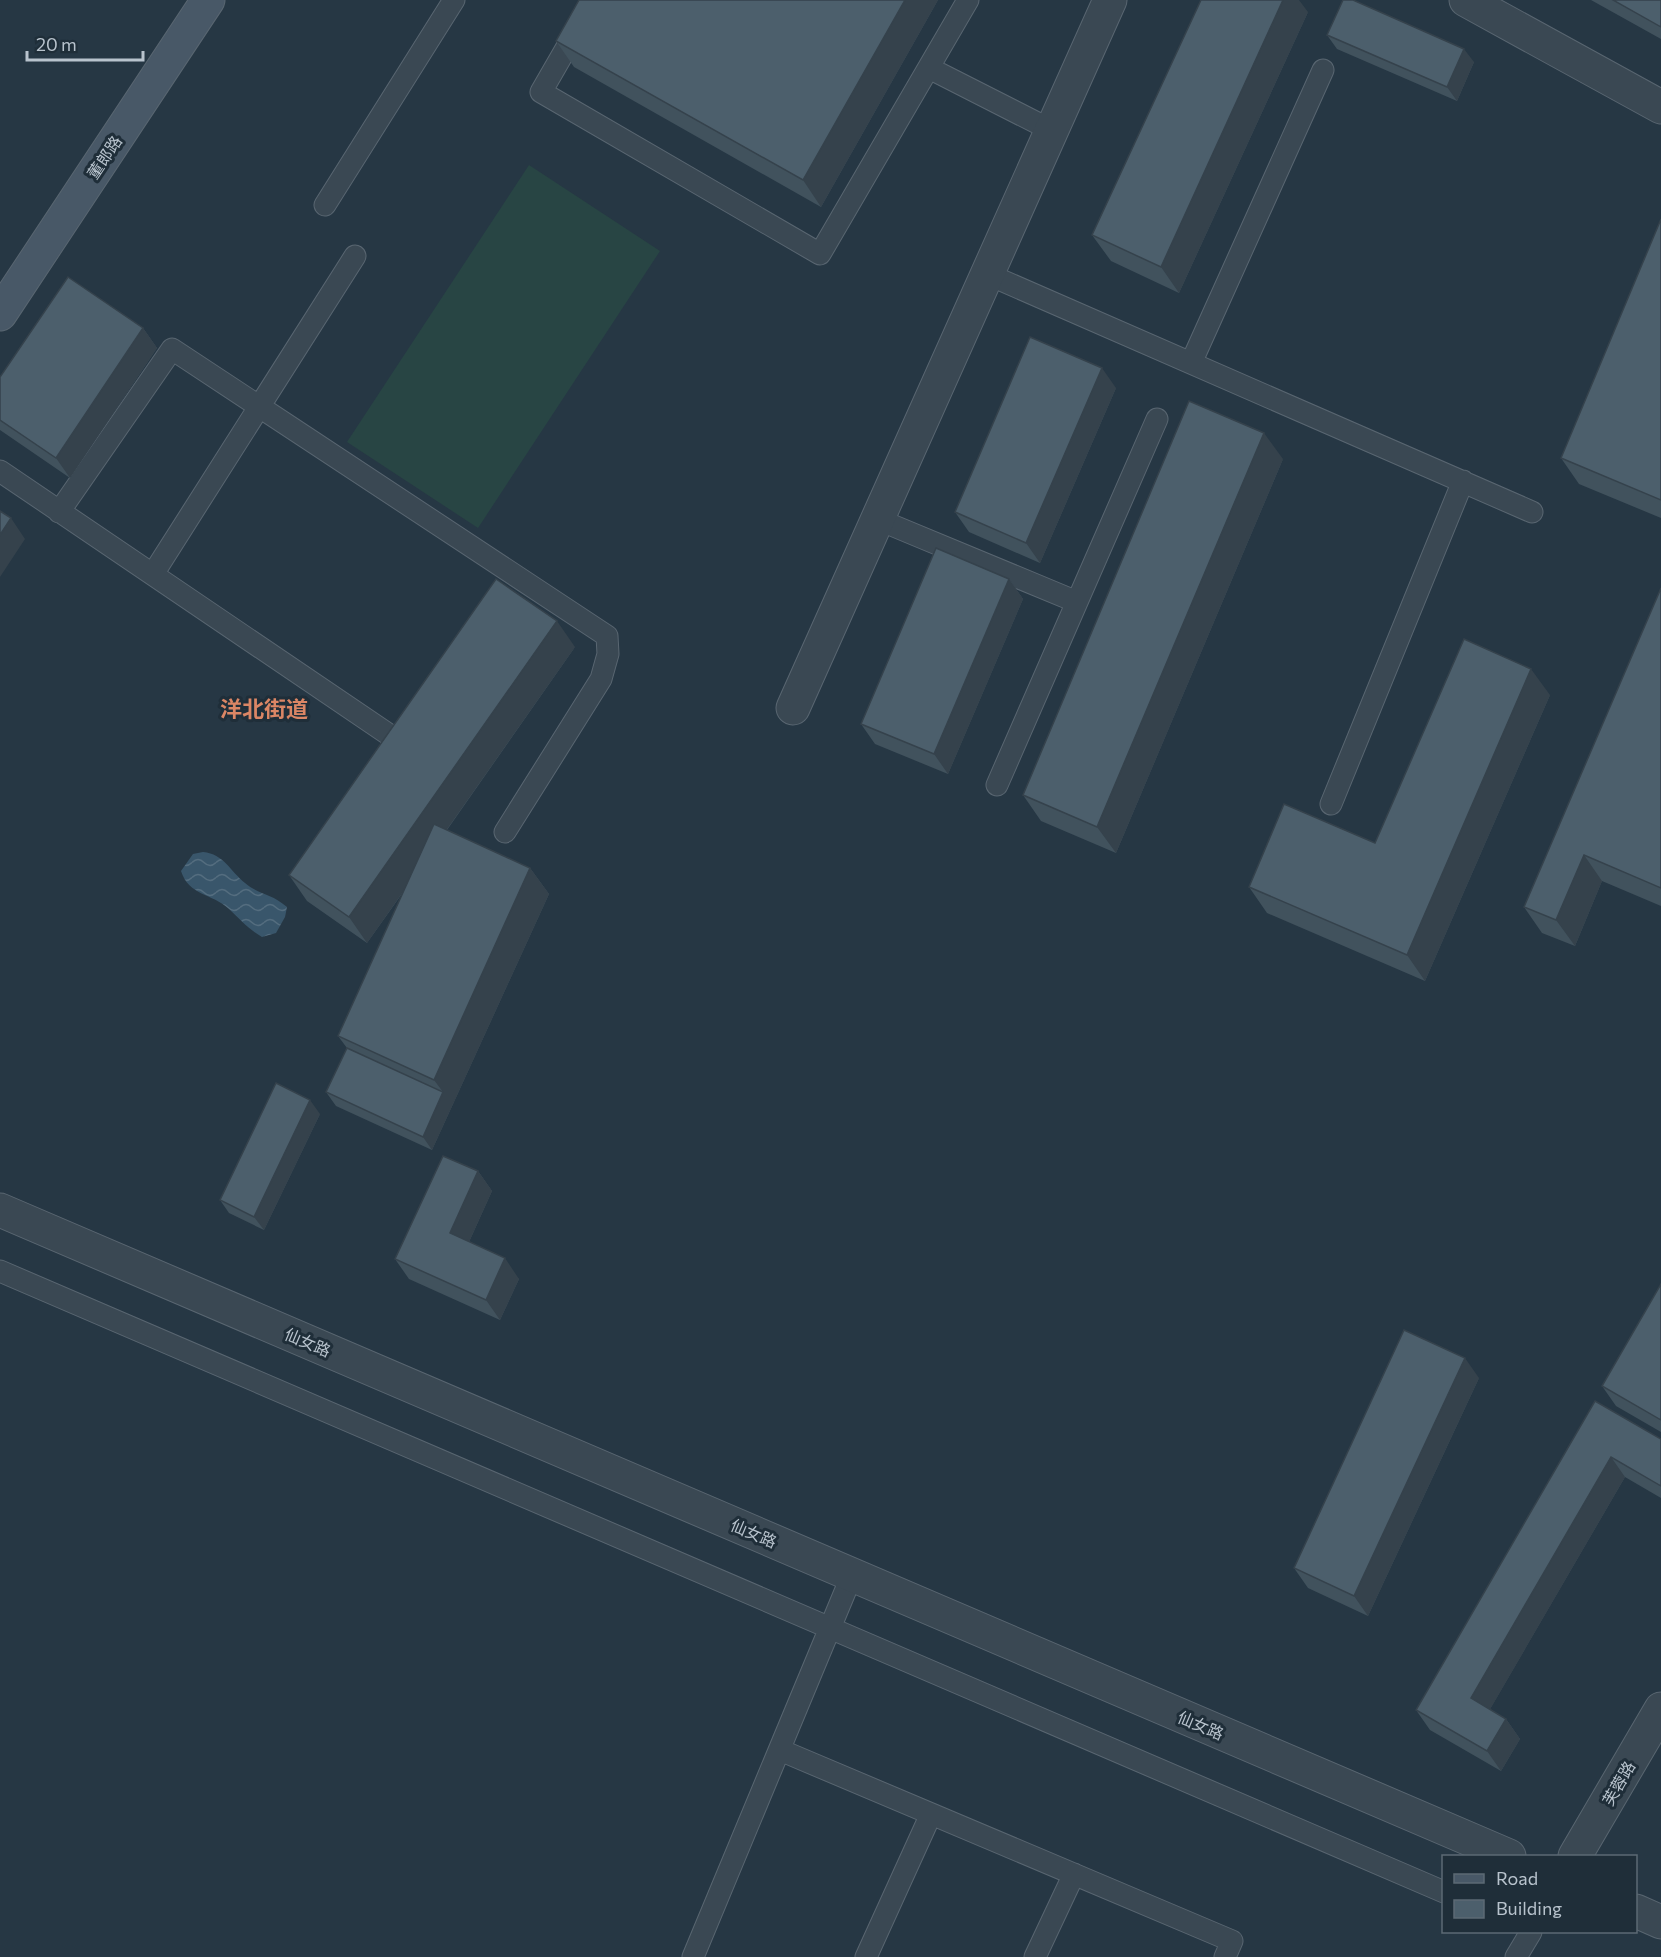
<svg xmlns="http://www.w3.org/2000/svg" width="1661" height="1957" viewBox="0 0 1661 1957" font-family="Commissioner,'Noto Sans SC',sans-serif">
  <defs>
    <pattern id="water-waves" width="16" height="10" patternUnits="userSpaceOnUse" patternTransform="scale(1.5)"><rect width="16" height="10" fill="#39566b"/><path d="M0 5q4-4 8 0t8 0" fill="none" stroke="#546d7f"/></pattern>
  </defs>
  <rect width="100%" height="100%" fill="#263744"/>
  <!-- grass -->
  <path fill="#284544" d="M529,165L660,251L478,528L347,442Z"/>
  <!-- water -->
  <path fill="url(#water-waves)" d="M203,852C224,854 230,871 245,883C259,895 271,893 287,907L285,917L276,933L262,937C247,928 241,920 229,909C212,893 189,896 181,871L193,854Z"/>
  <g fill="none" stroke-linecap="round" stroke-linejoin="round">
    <!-- service casing -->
    <g stroke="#596671" stroke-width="23">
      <path id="service" d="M594,0L541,92L820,254L968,0
        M929,68L1051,130
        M325,205L454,0
        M987,274L1532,512
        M1191,363L1323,70
        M0,471L388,734
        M59,512L172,349L607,636L608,654L601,679L505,832
        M877,519L1077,602
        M153,574L355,256
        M997,785L1157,419
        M1331,804L1463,481
        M0,1271L1444,1892
        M780,1750L1232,1941L1225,1957
        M693,1957L852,1575
        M866,1957L931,1814
        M1035,1957L1074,1874
        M1516,1957L1531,1932"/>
    </g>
    <!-- minor casing -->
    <g stroke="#596671" stroke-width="35">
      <path id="minor" d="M1466,0L1661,107
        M793,708L1110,0"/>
    </g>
    <!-- tertiary casing -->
    <g stroke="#596671" stroke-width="35">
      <path id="tertiary" d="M0,1210L1509,1856
        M1575,1856L1661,1709
        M1636,1911L1661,1922"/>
    </g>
    <!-- secondary casing -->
    <g stroke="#596671" stroke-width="35">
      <path id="secondary" d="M0,314L208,0"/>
    </g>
    <!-- service -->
    <use href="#service" stroke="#3a4853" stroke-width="21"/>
    <!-- minor -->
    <use href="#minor" stroke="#3a4853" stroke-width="33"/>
    <!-- tertiary -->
    <use href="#tertiary" stroke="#3a4853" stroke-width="33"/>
    <!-- secondary -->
    <use href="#secondary" stroke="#485867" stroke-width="33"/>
  </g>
  <!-- wall -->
  <path fill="#41525d" d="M938,0L821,207L574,67L556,41Z
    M1591,0H1661V39Z
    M1308,12L1179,293L1111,261L1092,235Z
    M1327,35L1474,62L1457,101L1337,49Z
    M1661,219V518L1579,484L1561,458Z
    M143,328L157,348L70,478L0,430V377Z
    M1116,388L1040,563L969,532L955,512Z
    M1283,459L1116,853L1041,821L1023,795Z
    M1009,579L1023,599L948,774L875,744L861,724Z
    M1661,588V906L1602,881L1575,946L1542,933L1524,907Z
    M575,647L447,830L530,868L549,894L432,1150L336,1106L326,1092L347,1048L338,1036L404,891L367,943L307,901L289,875Z
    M1550,695L1425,981L1267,913L1249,887L1375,843Z
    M320,1114L264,1230L229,1213L220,1200Z
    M478,1171L492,1191L469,1242L519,1279L500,1320L409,1279L395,1259Z
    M1661,1284V1432L1616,1406L1602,1386Z
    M1479,1378L1368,1616L1308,1588L1294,1568Z
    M1595,1401L1661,1439V1498L1625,1477L1490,1709L1506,1719L1520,1739L1501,1771L1430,1730L1416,1710Z"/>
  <!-- shaded-wall -->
  <path fill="#35424c" d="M905,0H938L821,207L803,180Z
    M1283,0H1299L1308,12L1179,293L1161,267Z
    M1464,49L1474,62L1457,101L1447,87Z
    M143,328L157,348L70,478L56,458Z
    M1102,368L1116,388L1040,563L1026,543Z
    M1264,433L1283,459L1116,853L1097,827Z
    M11,518L25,539L0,577V535Z
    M1009,579L1023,599L948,774L934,754Z
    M557,621L575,647L367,943L349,917Z
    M1531,669L1550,695L1425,981L1407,955Z
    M1584,855L1602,881L1575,946L1556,920Z
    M530,868L549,894L432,1150L423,1137L443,1092L434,1080Z
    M310,1100L320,1114L264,1230L254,1217Z
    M478,1171L492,1191L464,1253L450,1233Z
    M505,1258L519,1279L500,1320L486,1300Z
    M1465,1358L1479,1378L1368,1616L1354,1596Z
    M1611,1457L1625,1477L1485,1718L1471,1698Z
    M1506,1719L1520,1739L1501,1771L1487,1751Z"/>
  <!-- building -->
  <path fill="#4c5f6c" stroke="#35424c" stroke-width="1.5" d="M579,0H905L803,180L556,41Z
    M1201,0H1283L1161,267L1092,235Z
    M1343,0H1353L1464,49L1447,87L1327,35Z
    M1613,0H1661V27Z
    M1661,219V500L1561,458Z
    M68,277L143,328L56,458L0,420V377Z
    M1030,337L1102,368L1026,543L955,512Z
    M1189,401L1264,433L1097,827L1023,795Z
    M0,511L11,518L0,535Z
    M936,548L1009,579L934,754L861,724Z
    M496,579L557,621L349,917L289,875Z
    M1661,588V888L1584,855L1556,920L1524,907Z
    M1464,639L1531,669L1407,955L1249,887L1284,804L1375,843Z
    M434,824L530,868L434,1080L338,1036Z
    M347,1048L443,1092L423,1137L326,1092Z
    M276,1083L310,1100L254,1217L220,1200Z
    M443,1156L478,1171L450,1233L505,1258L486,1300L395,1259Z
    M1661,1284V1420L1602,1386Z
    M1404,1330L1465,1358L1354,1596L1294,1568Z
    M1595,1401L1661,1439V1486L1611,1457L1471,1698L1506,1719L1487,1751L1416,1710Z"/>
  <g text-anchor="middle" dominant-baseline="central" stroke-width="6" stroke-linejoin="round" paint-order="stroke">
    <!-- street labels -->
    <g font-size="16" fill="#b8c3cd" stroke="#1f2e39">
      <text transform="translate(104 157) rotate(-56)">董郎路</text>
      <text transform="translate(308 1342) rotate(23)">仙女路</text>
      <text transform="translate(754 1533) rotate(23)">仙女路</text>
      <text transform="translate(1201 1725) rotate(23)">仙女路</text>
      <text transform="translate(1618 1783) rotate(-60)">芙蓉路</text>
    </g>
    <!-- district labels -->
    <g font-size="22" font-weight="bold" fill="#db8665" stroke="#1f2e39">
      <text x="264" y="708">洋北街道</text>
    </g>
  </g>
  <!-- legend -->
  <rect x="1442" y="1855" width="195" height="78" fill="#1f2e39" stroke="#5c6a74" stroke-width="1.5"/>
  <rect x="1454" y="1874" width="30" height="9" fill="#485867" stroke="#5c6a74" stroke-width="1.5"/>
  <text x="1496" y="1885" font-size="18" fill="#b8c3cd">Road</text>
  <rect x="1454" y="1900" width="30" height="18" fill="#4c5f6c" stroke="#5c6a74" stroke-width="1.5"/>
  <text x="1496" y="1915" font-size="18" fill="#b8c3cd">Building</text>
  <!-- scale -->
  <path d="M27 51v9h116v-9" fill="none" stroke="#b8c3cd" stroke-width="3"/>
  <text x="36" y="51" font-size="18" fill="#b8c3cd" stroke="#1f2e39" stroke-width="4.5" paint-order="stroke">20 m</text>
</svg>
